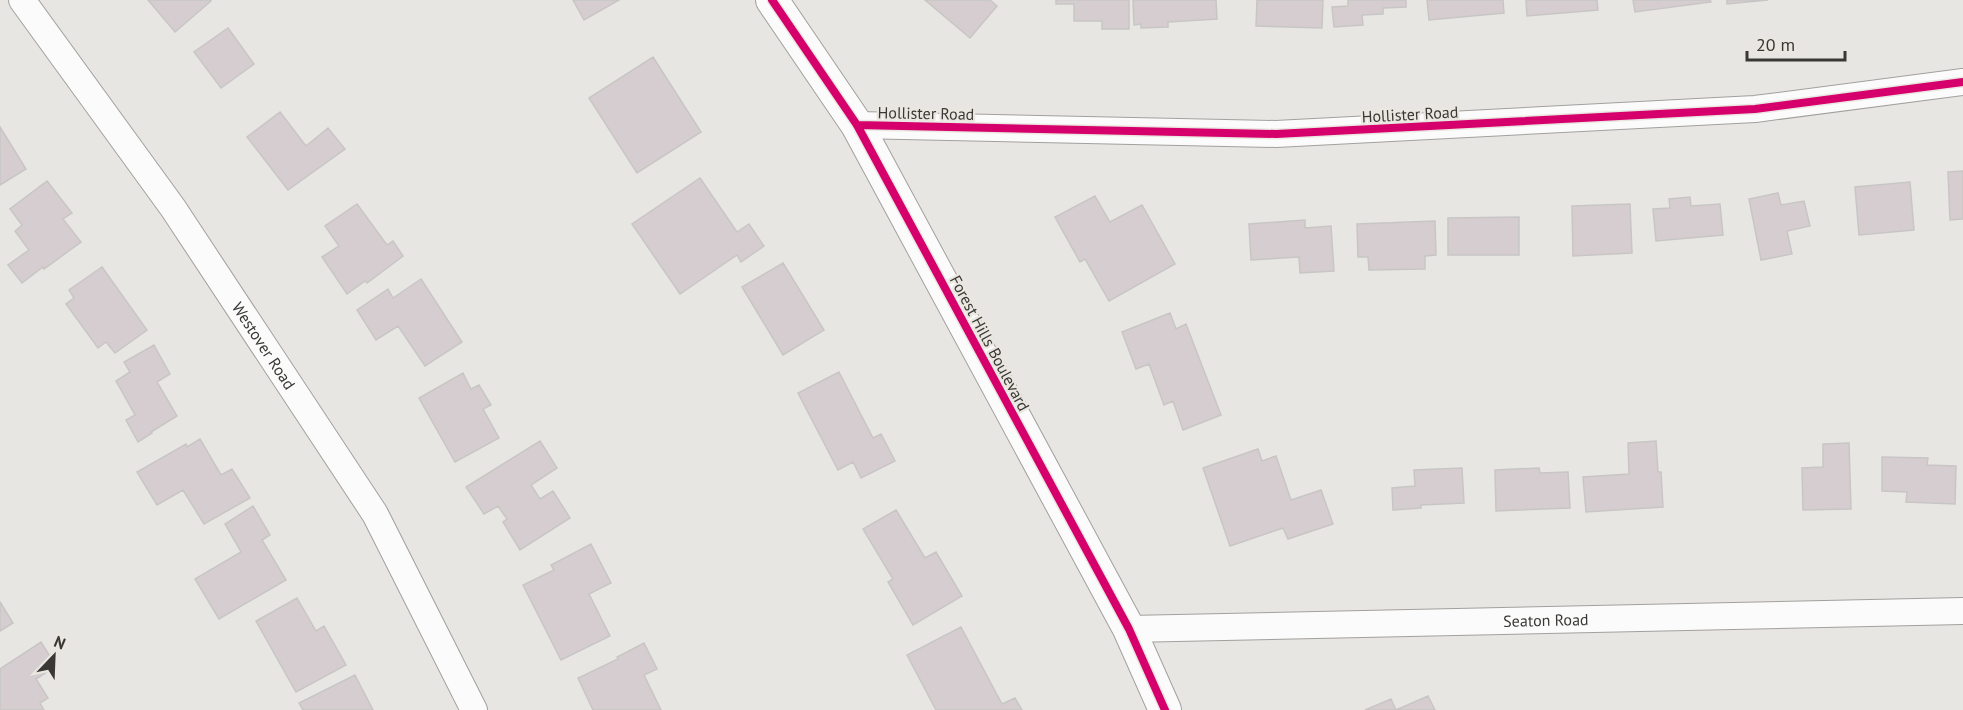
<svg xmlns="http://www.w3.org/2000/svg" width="1963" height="710" viewBox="0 0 1963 710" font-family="'PT Sans',sans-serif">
  <rect width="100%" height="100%" fill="#e8e6e3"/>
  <!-- building -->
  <path fill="#d6cdd1" stroke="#c8c6c5" stroke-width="1.5" d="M148,0H210L211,1L175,32Z
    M573,0H619L584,20Z
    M925,0H990L997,6L970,38Z
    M1056,0H1129V29H1102V21H1074V4H1056Z
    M1133,0H1216L1217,19L1168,22V27L1141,28V24L1134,25Z
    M1257,0H1323L1322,28L1256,26Z
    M1348,0H1406V7L1383,8V14L1362,15L1363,25L1334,27L1332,7L1348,6Z
    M1427,0H1503L1504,13L1429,20Z
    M1526,0H1597L1598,10L1527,16Z
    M1633,0H1710L1711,2L1635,12Z
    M1727,0H1768L1727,4Z
    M228,28L254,64L221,88L194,52Z
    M653,57L701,132L637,173L589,98Z
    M280,112L306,146L328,128L345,149L288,190L247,137Z
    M0,127L26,169L0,185Z
    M1963,171V219L1950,220L1948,172Z
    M700,178L737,232L749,224L764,246L741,262L737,255L680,294L632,224Z
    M47,181L72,213L63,219L81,242L44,269L43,267L22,283L8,265L29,250L15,231L22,225L10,209Z
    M1910,182L1914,230L1859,235L1855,187Z
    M1778,193L1781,205L1804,201L1810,226L1787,231L1792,254L1761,260L1749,199Z
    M1095,196L1110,222L1142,205L1175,264L1109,301L1085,259L1080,262L1055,217Z
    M1690,197L1691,206L1720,204L1723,235L1656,241L1653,209L1670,208L1669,199Z
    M357,204L387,245L393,241L403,256L367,283L365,281L347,294L322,257L339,246L325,226Z
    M1630,204L1632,253L1573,256L1572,206Z
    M1519,217V255H1448V218Z
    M1305,220V228L1331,226L1334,271L1300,273L1299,257L1251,260L1249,224Z
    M1435,221L1436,255L1425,256V269L1369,270L1368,257H1358L1357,224Z
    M783,263L824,330L783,355L742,287Z
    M102,267L147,330L115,353L106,342L98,348L66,304L74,298L69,290Z
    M421,279L462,342L425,366L398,326L376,340L357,310L388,289L393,298Z
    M1170,313L1176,329L1186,324L1221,415L1183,430L1173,401L1164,405L1149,364L1136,369L1122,332Z
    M154,345L170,374L157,382L177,416L151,432L152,433L138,442L126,420L135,415L116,381L130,372L124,362Z
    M839,372L873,438L881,434L895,461L861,478L853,462L838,470L798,393Z
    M463,373L471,389L479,385L491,405L483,409L499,438L455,462L419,398Z
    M200,439L221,475L232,469L250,498L204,524L183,490L157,505L137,472L186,444L187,447Z
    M540,441L557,468L531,485L540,499L553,491L570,518L520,550L503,522L507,519L498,506L484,514L466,487Z
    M1656,441L1658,472H1661L1663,507L1586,512L1583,477L1629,474L1628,443Z
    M1849,443L1851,509L1803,510L1802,468L1823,467V444Z
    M1258,449L1262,461L1276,456L1291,500L1321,490L1333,524L1288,539L1283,528L1230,546L1203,468Z
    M1882,457L1928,458L1927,465L1956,466L1955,504L1906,502L1907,492L1882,491Z
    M1462,468L1464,503L1421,505V508L1393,510L1392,488L1415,486L1414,470Z
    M1539,468L1540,473L1568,472L1570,508L1496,511L1495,470Z
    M253,506L270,535L262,540L286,580L219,619L195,579L241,552L225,524Z
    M896,510L925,558L936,552L962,596L913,625L888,582L893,579L863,529Z
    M591,544L611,583L589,594L610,636L561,660L523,585L554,570L551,565Z
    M297,598L316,631L324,626L346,665L296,692L256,621Z
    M0,602L13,623L0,631Z
    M961,627L1002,704L1015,698L1022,710H936L907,655Z
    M41,642L56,666L36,679L48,698L40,703L44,710H0V669Z
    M644,643L657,669L644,675L661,710H593L578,678L618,659L617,657Z
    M355,675L373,710H303L299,703Z
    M1428,696L1435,710H1396Z
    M1391,699L1396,710H1365Z"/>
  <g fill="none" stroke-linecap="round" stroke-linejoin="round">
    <!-- minor casing -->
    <g stroke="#a2a09e" stroke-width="28">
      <g id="minor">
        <path id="s1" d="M22,0L173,208L375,514L474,710"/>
        <path d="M857,125L1276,134L1755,109L1963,82"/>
        <path id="s2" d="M1129,629L1963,611"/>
      </g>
    </g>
    <!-- tertiary casing -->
    <g stroke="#a2a09e" stroke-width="34">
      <path id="tertiary" d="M772,0L857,125L1129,629L1165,710"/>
    </g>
    <!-- minor -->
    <use href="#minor" stroke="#fcfbfb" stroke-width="26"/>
    <!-- tertiary -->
    <use href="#tertiary" stroke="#fcfbfb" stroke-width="32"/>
    <!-- cycleway casing -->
    <g stroke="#eae7e1" stroke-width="11">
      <path id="cycleway" d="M772,0L857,125L1129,629L1165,710
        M857,125L1276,134L1755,109L1963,82"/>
    </g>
    <!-- cycleway -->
    <use href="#cycleway" stroke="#d6006c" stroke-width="8"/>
  </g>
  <g text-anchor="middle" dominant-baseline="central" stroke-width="4.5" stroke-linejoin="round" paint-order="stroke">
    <!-- street labels -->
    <g font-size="16" fill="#393835" stroke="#eae7e1">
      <text transform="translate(926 113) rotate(1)">Hollister Road</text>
      <text transform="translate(1410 114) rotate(-3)">Hollister Road</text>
      <text transform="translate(990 343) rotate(62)">Forest Hills Boulevard</text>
      <text stroke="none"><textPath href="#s1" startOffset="422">Westover Road</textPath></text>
      <text stroke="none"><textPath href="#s2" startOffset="417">Seaton Road</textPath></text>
    </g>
  </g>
  <!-- north arrow -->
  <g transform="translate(54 656) rotate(23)" stroke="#eae7e1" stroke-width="4.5" paint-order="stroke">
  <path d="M0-4.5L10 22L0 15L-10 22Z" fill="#393835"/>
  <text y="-9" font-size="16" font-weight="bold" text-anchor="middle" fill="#393835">N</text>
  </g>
  <!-- scale -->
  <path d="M1747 51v9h98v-9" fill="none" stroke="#393835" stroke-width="3"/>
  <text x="1756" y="51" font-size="18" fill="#393835" stroke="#eae7e1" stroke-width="4.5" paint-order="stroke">20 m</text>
</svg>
